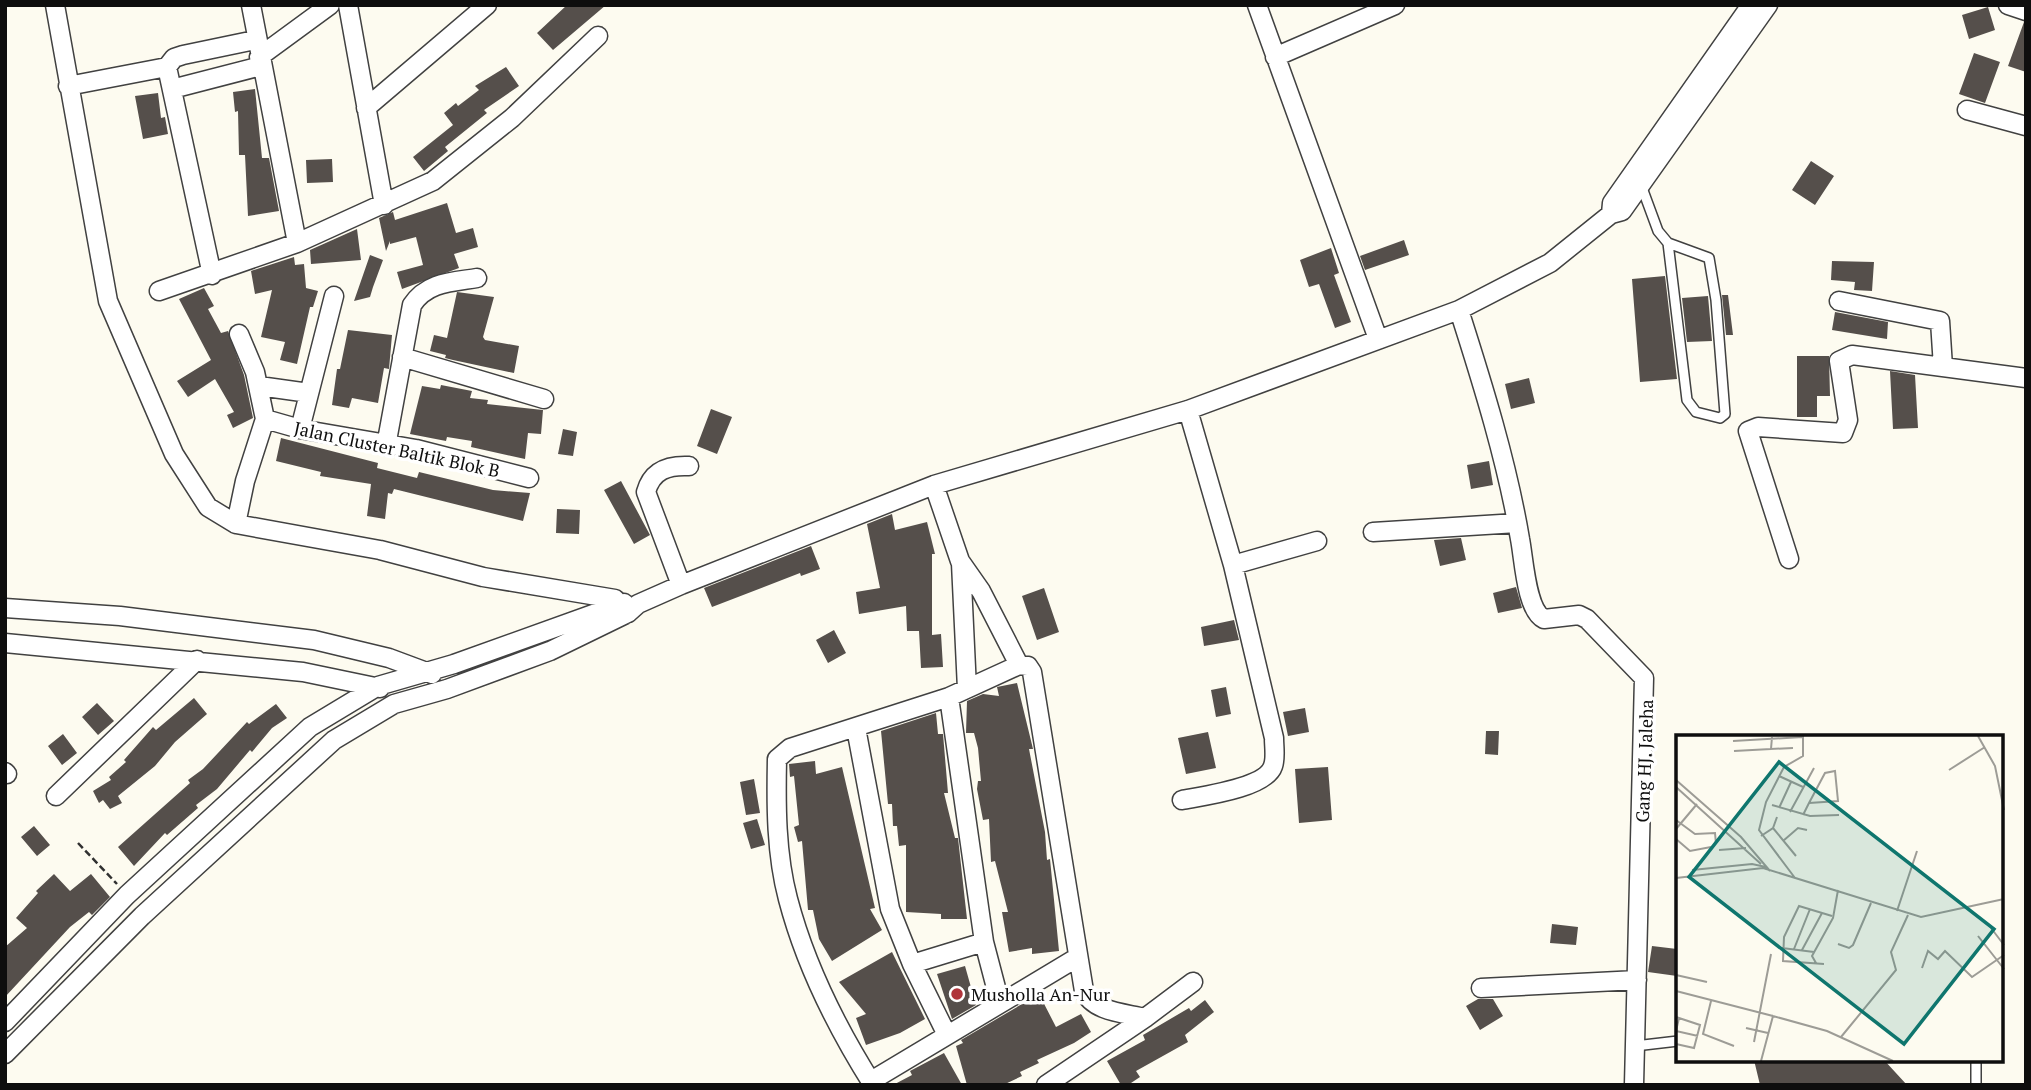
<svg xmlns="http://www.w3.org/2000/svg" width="2031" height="1090" viewBox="0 0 2031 1090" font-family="'PT Serif',serif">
  <rect width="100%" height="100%" fill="#fdfbf0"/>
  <!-- building -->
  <path fill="#554f4b" d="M567,5H606L553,50L537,33Z
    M1988,7L1995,30L1969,39L1962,15Z
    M2024,22H2026V72L2008,66Z
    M1974,53L2000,62L1985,103L1959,94Z
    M506,67L519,86L484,110L487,113L445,147L448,151L424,171L413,157L453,125L444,113L456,103L458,106L479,90L475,86Z
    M255,89L262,158H269L279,211L248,216L245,155H239L238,111L235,112L233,92Z
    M158,93L161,118L165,117L168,134L143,139L135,96Z
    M332,159L333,182L307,183L306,160Z
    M1811,161L1834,176L1815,205L1792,190Z
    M447,203L456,233L473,228L478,247L454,254L459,268L402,289L397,272L423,265L416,237L390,244V241L386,251L379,218L393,212L395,220Z
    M357,229L361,260L311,264L310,250Z
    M1404,240L1409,255L1365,270L1360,256Z
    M1331,248L1339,273L1334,275L1351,322L1335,328L1319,284L1309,287L1300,260Z
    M370,255L383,260L373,287L370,297L354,301Z
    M294,257L295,265L304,264L306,288L318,291L313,307H310L297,364L280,360L285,342L261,337L272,290L255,294L251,271Z
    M1832,261L1874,262L1872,291L1854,290L1855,282L1831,280Z
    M1665,276L1677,379L1640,382L1632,279Z
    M204,288L214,306L208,309L221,333L228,331L244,375L253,418L233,428L227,415L234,412L215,379L188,397L177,381L211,360L179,299Z
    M457,292L494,297L483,337L485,340L519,346L514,373L453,360L445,358L446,355L430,351L434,335L447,338Z
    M1722,295H1728L1733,335H1726Z
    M1708,296L1712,341L1687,342L1682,298Z
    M1835,312L1888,322L1887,339L1832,330Z
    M348,330L392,335L389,369L384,368L378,403L352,398L349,408L332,405L337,369H340Z
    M1797,356H1829L1830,396H1817V417H1797Z
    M1890,371L1915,375L1918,428L1893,429Z
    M1529,378L1535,403L1511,409L1505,384Z
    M441,385L472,391L470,398L488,400L487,404L543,410L541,434L528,433L525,459L471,447L472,441L447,437L446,441L410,434L422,386L440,389Z
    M711,409L732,417L717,454L697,446Z
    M563,429L577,432L573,456L558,454Z
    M281,438L378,463L377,468L417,478L419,472L493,490L530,493L523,521L394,489L392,494L388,493L385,519L367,516L371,484L320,476L321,472L276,461Z
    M1489,461L1493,485L1471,489L1467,465Z
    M621,481L650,535L634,544L604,490Z
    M557,509L580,510L579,534L556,533Z
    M892,514L895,530L927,522L935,554H932V635L941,634L943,667L921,668L919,631H907L906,606L859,614L856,592L880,588L867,524Z
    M1461,538L1466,560L1440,566L1434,540Z
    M811,546L820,569L801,576L800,573L712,607L704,588Z
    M1516,587L1522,608L1498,613L1493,593Z
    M1044,588L1059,632L1037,640L1022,596Z
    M1234,620L1239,640L1204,646L1201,627Z
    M834,630L846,653L828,663L816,640Z
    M1017,683L1033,749H1029L1045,832L1047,860L1050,859L1059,951L1032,954V948L1009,952L1002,912H1008L995,861L991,862L989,819L983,820L977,789L978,781H981L978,748L974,733H966L967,701L983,694L999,696L997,687Z
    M1226,687L1231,714L1216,717L1211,690Z
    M194,698L207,714L175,742L155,766L118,796L122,803L110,809L103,800L99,803L93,791L111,780L109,777L126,762L124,760L153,727L156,730Z
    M97,703L114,721L98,735L82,717Z
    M276,704L287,718L272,728L252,752L250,750L217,789L196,805L198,808L167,835L165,833L134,866L118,847L190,783L188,780L203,769L247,722L249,724Z
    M1305,708L1309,732L1288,736L1283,712Z
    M936,713L938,734H943L948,793H944L955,838H958L967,919H941V914L906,912V845L899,846L897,826H893L892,804H888L881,731Z
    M1486,731H1499L1498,755L1485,754Z
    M1208,732L1216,768L1186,774L1178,738Z
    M63,734L77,753L62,765L48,746Z
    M815,761L816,774L842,767L875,908L870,909L882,930L832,961L819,939L813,910H808L802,841L798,842L794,827L799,825L794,776L790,777L789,764Z
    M1328,767L1332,820L1299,823L1295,769Z
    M754,779L760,813L746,815L740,782Z
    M757,819L765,845L751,849L743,823Z
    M34,826L50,845L37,856L21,837Z
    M54,874L70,891L91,874L110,897L92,915L89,912L70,927L5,997V947L27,928L16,918L38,893L36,891Z
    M1552,924L1578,927L1576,945L1550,943Z
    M1652,946L1677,949V976L1648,972Z
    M892,952L925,1019L900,1033L866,1045L856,1018L866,1014L839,982Z
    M965,966L976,1005L952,1019L937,974Z
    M1039,994L1056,1027L1081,1014L1091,1032L1074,1043L1037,1060L1039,1063L1020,1072L1022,1076L1003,1085H967L956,1046L963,1043L961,1040Z
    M1478,999H1493L1503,1016L1480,1030L1466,1006Z
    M1205,1000L1214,1012L1185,1035L1188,1042L1136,1071L1140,1077L1128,1085H1121L1107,1061L1145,1040L1143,1035L1189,1008L1191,1011Z
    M944,1053L962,1085H893L912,1075L910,1071Z
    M1754,1060H1884L1907,1085H1760Z"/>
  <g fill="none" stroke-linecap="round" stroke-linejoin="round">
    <!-- service casing -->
    <g stroke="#414141" stroke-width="12">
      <path id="service" d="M1641,185L1658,231L1668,243L1709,258L1716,300L1725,414L1720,418L1696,412L1687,400L1668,243
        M1635,1046L1678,1041
        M1976,1085V1060"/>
    </g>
    <!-- minor casing -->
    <g stroke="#414141" stroke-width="21">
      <path id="minor" d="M55,5L108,301L174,454L208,507L236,524L380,550L483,577L615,599L628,613
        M251,5L297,243
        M348,5L384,205
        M1257,5L1378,339
        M2008,5L2026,11
        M259,57L330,5
        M1275,57L1395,5
        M167,67L212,275
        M68,86L167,67L174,58L183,55L255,40
        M172,89L261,66
        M366,108L487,5
        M1967,110L2026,126
        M1611,214L1612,203L1751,5
        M159,291L297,243L433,181L512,118L598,36
        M1839,301L1940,321L1943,367
        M1459,310C1483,385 1507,462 1520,539C1524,559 1526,610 1544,619L1579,615L1587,619L1644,678L1634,1085
        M402,357L544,399
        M259,386L309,393
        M265,419L300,429L416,449L529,478
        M300,429L334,296
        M386,446L412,305C427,282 452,282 477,278
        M934,485L960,561L981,591L1019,665
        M236,524L245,481L265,419L255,372L239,334
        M1373,532L1517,523
        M1789,559L1748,431L1758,427L1843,433L1848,420L1839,361L1852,355L2026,378
        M961,563L967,689
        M1233,565L1317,541
        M681,585L646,492C652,470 668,465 689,466
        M5,608L120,616L314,640L389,658L432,674
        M5,643L303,672L380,688
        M949,697L984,942L1000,1003
        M856,728L890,909L912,964L947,1035
        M5,772L7,774
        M56,796L197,660
        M1182,800C1203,796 1266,788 1273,766C1276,758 1274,747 1274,738L1233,565L1188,410
        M912,964L984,942
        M1481,988L1637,980
        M5,1022L127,895L310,727L378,686L454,664L624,603
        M5,1054L142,916L334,740L394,704L447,689L550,651L628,613L638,604L681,585L934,485L1188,410L1459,310L1550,263L1611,214L1622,211L1768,5
        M871,1081L1078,957
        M873,1085C837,1028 805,964 788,899C776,854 776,805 777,759L790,748L949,697L1019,665L1028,666L1032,672L1084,991C1093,1012 1125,1013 1145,1018
        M1046,1085L1145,1018L1193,982"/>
    </g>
    <!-- path -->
    <path stroke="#303030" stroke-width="2.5" stroke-dasharray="7 3.5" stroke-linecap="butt" d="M78,843L117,884"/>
    <!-- service -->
    <use href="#service" stroke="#fff" stroke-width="9"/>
    <!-- minor -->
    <use href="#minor" stroke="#fff" stroke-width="18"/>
  </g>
  <!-- markers -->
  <circle fill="#b0343b" stroke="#fff" stroke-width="2.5" cx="957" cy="994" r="7"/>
  <g text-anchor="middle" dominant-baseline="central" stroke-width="7" stroke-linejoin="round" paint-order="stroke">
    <!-- street labels -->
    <g font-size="18" fill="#0e0e0e" stroke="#fff">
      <text transform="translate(397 449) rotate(12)">Jalan Cluster Baltik Blok B</text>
      <text transform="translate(1644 761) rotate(-88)">Gang HJ. Jaleha</text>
    </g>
    <!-- poi labels -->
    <g font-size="18" fill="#0e0e0e" stroke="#fff" text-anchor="start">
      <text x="971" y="994">Musholla An-Nur</text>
    </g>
  </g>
  <!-- overview -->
  <g transform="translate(1676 735)">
    <rect width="327" height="327" fill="#fdfbf0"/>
    <path fill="none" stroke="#9d9c96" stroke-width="2" d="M302,1L319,31L328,75M96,2L95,14L117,13M57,6L127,2V21L108,32L90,67L83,95L119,143M58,16L95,14M273,35L309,12M103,41L127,52M0,45L65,102L94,136M0,52L85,129M96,70L134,81L163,80M103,73L115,47M114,77L138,33M127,80L133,68L149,38L159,36L162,66L133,68M0,85L19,99L39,98L40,109M97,93L120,121M0,94L21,69M85,101L97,93L101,82M0,104L14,116L35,112M107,106L122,93L131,95M43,115L70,113M16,135L76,129L90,132M0,143L87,133L245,182L328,164M221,176L241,116M315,193L328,210M302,201L328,234M162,209L173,213L177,210L195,168M106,213L138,217M118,214L134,174M126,215L146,178M140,228L136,221L157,183L162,155M148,229L107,226L108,202L123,171L156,181M246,233L252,216L262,224L269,216L296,242L328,220M0,240L31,247M0,256L97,281M35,266L27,299L58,311M0,282L24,290L18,313L0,309M3,283L0,296L22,301M70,293L92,298M165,302L220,235L215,217L232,180M78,307L95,219M85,326L97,281L151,296L217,326"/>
    <path fill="#0f766e" fill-opacity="0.15" stroke="#0f766e" stroke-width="3.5" d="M103,27L318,194L228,309L13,142Z"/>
    <rect width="327" height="327" fill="none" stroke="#0e0e0e" stroke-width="3.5"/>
  </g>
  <!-- border -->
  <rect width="2031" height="1090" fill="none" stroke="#0e0e0e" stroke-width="14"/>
</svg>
